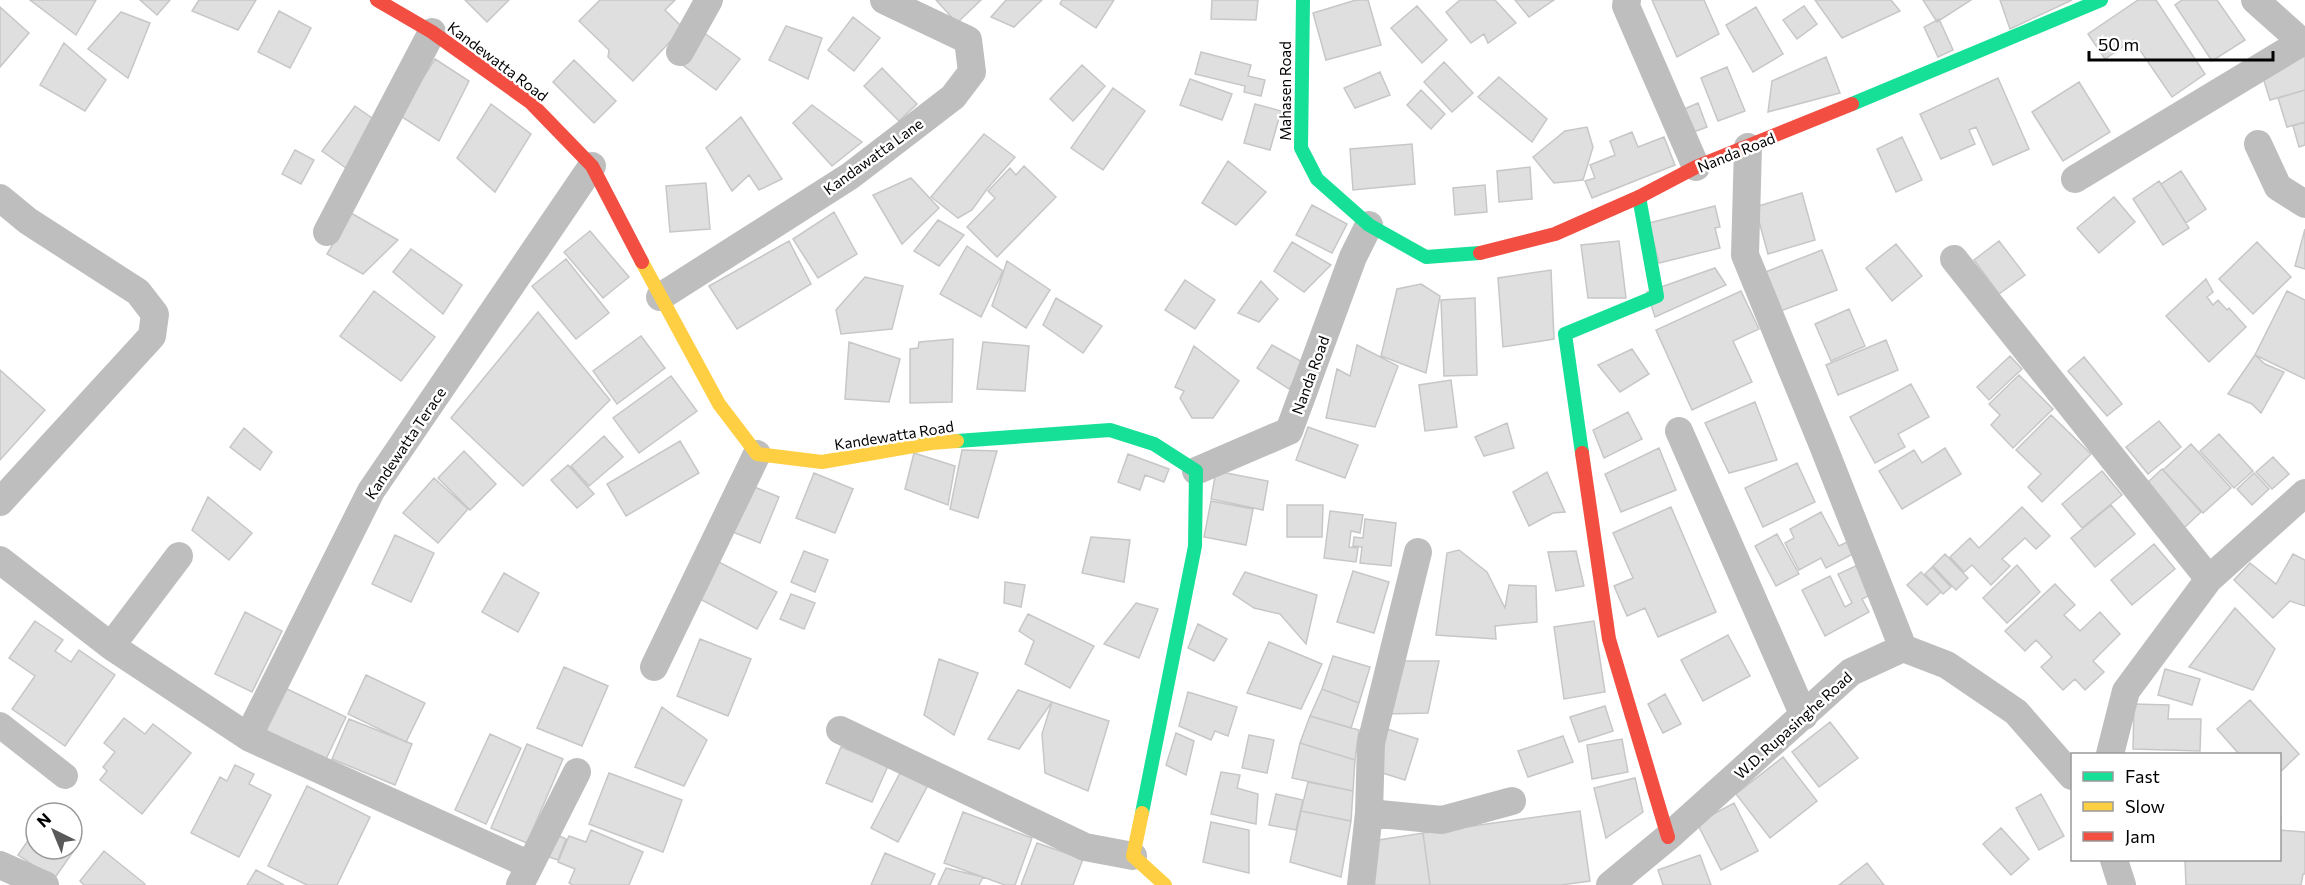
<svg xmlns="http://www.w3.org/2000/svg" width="2305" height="885" viewBox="0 0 2305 885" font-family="Commissioner,sans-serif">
  <rect width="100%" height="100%" fill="#fff"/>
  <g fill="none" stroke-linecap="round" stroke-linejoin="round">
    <!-- canal -->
    <path stroke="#bfbfbf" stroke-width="26" d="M0,725L65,776"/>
  </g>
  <!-- building -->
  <path fill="#dfdfdf" stroke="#c7c7c7" stroke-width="1.5" d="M30,0H96L76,35Z
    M140,0H170L157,15Z
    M199,0H256L238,30L192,11Z
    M465,0H509L487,22Z
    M600,0H675L665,10L683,28L633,81L608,57L609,50L579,21Z
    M936,0H981L957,23Z
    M1006,0H1042L1014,27L991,17Z
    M1062,0H1114L1096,28L1060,4Z
    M1212,0H1258L1256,20L1211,19Z
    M1356,0H1368L1381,45L1326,60L1313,13Z
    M1460,0H1495L1516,23L1488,43L1484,34L1471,43L1446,12Z
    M1515,0H1554L1529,17Z
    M1652,0H1704L1719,34L1677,57Z
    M1815,0H1891L1900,11L1842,38Z
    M1923,0H1971L1937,22Z
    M2000,0H2072L2010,29Z
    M2138,0H2156L2205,74L2172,97L2133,40L2105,59L2088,34Z
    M2182,0H2217L2245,40L2212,61L2175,5Z
    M1417,6L1447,40L1422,63L1391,28Z
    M1804,6L1817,24L1797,39L1783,20Z
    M0,7L29,33L0,67Z
    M1756,7L1783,54L1753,72L1726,25Z
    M279,11L311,28L290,68L258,52Z
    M121,12L150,23L128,78L88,49Z
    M853,17L880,38L854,71L828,50Z
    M1939,19L1953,50L1938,57L1924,27Z
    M786,26L822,38L808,79L769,60Z
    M703,32L740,59L716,90L680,63Z
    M64,43L106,80L85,111L40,85Z
    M1201,52L1251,65L1248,76L1265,80L1261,96L1244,92L1245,86L1195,74Z
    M2305,54V90L2270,100L2260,68Z
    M1826,57L1840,93L1768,112L1772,81Z
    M435,59L469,81L439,141L399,115Z
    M574,60L616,101L594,123L553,82Z
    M1444,62L1473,93L1452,112L1424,82Z
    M1082,65L1105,86L1073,121L1050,99Z
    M1727,67L1745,111L1718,121L1701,78Z
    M882,68L917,104L899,121L864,86Z
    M1380,72L1390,95L1355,108L1344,88Z
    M1499,77L1547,119L1532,142L1478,97Z
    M1998,78L2029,149L1993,165L1976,127L1969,130L1975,144L1941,159L1920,114Z
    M1190,79L1232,94L1222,120L1180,105Z
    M2079,82L2110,132L2063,161L2032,112Z
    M1113,88L1145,111L1103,170L1071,148Z
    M1421,90L1445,114L1431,129L1407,105Z
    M2305,90V122L2287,127L2278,98Z
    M1698,103L1707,127L1691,133L1682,110Z
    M491,104L531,134L495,192L457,158Z
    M1255,104L1281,111L1270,150L1244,143Z
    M812,105L862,142L832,166L793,123Z
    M355,106L379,123L346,168L322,151Z
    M741,117L782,179L759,190L749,175L732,191L706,148Z
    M2305,122V145L2299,147L2293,126Z
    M1587,127L1593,147L1583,180L1554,183L1533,157L1565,131Z
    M1632,132L1638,147L1664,137L1675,165L1592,198L1585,181L1595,178L1590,165L1615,155L1610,141Z
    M984,134L1015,157L987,189L972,210L958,218L931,197Z
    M1902,137L1922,180L1896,192L1877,149Z
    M1412,144L1415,184L1353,190L1350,149Z
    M295,150L314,160L301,184L282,174Z
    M1228,161L1266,192L1236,225L1202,203Z
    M1024,166L1056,197L997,257L967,227L995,198L988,191L1010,168L1016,175Z
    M1530,167L1532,199L1499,202L1497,171Z
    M2181,171L2206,209L2186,223L2161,184Z
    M911,178L939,208L902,244L873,195Z
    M2159,181L2189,228L2163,245L2133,199Z
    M706,183L710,229L670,232L666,186Z
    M1485,185L1487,212L1455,215L1453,188Z
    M1802,193L1815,240L1768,254L1755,207Z
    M2114,197L2135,222L2099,253L2077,228Z
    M1312,205L1347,224L1332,253L1296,235Z
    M1715,206L1720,227L1715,228L1720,248L1659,263L1649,223Z
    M834,212L857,254L818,278L793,239Z
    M351,213L398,240L363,274L327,254Z
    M938,220L964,235L939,266L914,251Z
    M2305,229V269L2295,266Z
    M590,231L629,277L603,298L564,252Z
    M789,241L811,284L737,329L709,286Z
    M1619,241L1626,298H1588L1581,245Z
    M1999,241L2025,275L1999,294L1974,260Z
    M1292,242L1331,265L1304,292L1274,271Z
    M2257,242L2291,277L2253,314L2219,279Z
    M1896,244L1922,276L1892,301L1866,268Z
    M967,246L1003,271L981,317L940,294Z
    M411,249L462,285L443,314L393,272Z
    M1822,250L1837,290L1778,312L1763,273Z
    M566,259L609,313L576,339L532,286Z
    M1007,261L1050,290L1026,328L992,306Z
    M1715,268L1726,285L1655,317L1647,292Z
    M1551,270L1554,339L1503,347L1498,278Z
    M865,277L903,286L892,329L841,334L836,310Z
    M2206,279L2213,292L2207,297L2213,305L2218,300L2227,310L2229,308L2246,327L2209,362L2166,316Z
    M1185,280L1215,300L1195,329L1165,310Z
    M1261,281L1278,299L1259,322L1238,313Z
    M1421,284L1440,296L1426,373L1381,356L1397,289Z
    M374,291L435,337L401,381L340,336Z
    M1741,291L1759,329L1733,341L1752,382L1692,410L1656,330Z
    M2287,291L2305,300V379L2255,355Z
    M1056,298L1102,326L1083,353L1043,325Z
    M1475,298L1477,375L1444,376L1441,300Z
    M1849,309L1865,346L1831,361L1815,324Z
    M538,312L610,400L523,486L451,418Z
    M641,336L665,368L617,404L593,371Z
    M953,339L952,402L910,403V349L918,348L919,342Z
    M1886,340L1898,370L1838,395L1826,365Z
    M849,342L900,359L889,402L845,399Z
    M983,342L1029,346L1025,391L977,389Z
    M1272,345L1306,364L1289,389L1257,368Z
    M1357,345L1398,366L1375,427L1326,418L1337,369L1350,376Z
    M1194,346L1239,381L1213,418H1192L1180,398L1184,391L1175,387Z
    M1632,349L1649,374L1620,392L1598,365Z
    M2255,355L2265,364L2284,372L2261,413L2252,404L2228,394Z
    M2010,356L2022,369L1989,400L1977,387Z
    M2084,357L2122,404L2107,416L2068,371Z
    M0,370L45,410L0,460Z
    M2019,375L2053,409L2013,448L1991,425L2000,415L1989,404Z
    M671,376L697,411L639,453L613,418Z
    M1451,380L1457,427L1425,431L1419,385Z
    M1911,384L1929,417L1898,434L1905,447L1875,463L1850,417Z
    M1755,402L1777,460L1729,473L1705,423Z
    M1628,412L1642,439L1604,458L1593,430Z
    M2051,415L2091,454L2042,502L2028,487L2041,474L2016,450Z
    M2159,421L2181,447L2148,474L2126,447Z
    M1507,423L1514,448L1484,456L1475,437Z
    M1308,427L1358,445L1345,478L1296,460Z
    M244,428L272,452L260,470L230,447Z
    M2219,434L2253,471L2234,488L2200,451Z
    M604,436L623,457L589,486L571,466Z
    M680,441L699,473L626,516L607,484Z
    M2191,444L2231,488L2203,513L2163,470Z
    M1659,448L1676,490L1621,512L1605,474Z
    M1945,448L1961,474L1902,509L1879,471L1914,450L1922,463Z
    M962,450L997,451L978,518L950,509Z
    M464,451L496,484L470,510L438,478Z
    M914,453L955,466L948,505L905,489Z
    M1128,454L1169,469L1164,482L1145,475L1140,490L1118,482Z
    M2273,457L2289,474L2272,489L2256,472Z
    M1797,463L1815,502L1763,527L1745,488Z
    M568,465L594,494L577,508L551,480Z
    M2162,469L2201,512L2184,528L2145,485Z
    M1216,471L1268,481L1263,510L1211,499Z
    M2102,471L2122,495L2082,528L2062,504Z
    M1547,472L1565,512L1553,513L1529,526L1513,492Z
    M814,473L853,489L835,533L796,518Z
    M2254,473L2269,489L2252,505L2237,489Z
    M434,478L468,509L438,543L403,513Z
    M752,486L779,497L760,543L733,532Z
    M208,497L252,533L229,560L192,530Z
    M1211,501L1253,509L1246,545L1204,537Z
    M1287,505H1323L1322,537H1287Z
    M2111,505L2135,534L2095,567L2071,538Z
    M1671,507L1716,612L1658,637L1645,608L1627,616L1614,586L1633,578L1613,533Z
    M2022,507L2050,536L2036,549L2025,538L2002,559L2010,566L1991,585L1972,565L1964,572L1950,557L1970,538L1979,548Z
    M1330,511L1363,515L1360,533L1351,531L1349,547L1358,548L1356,562L1324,558Z
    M1821,512L1839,546L1849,541L1855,553L1826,568L1821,558L1799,570L1785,543L1794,538L1790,529Z
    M1365,519L1396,523L1391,566L1360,563L1362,547L1353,546L1354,537L1363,538Z
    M1777,534L1799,574L1776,586L1755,546Z
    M395,535L434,553L411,602L372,584Z
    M1091,537L1130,540L1124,582L1082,573Z
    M2154,544L2175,569L2132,605L2111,580Z
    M1459,550L1487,572L1505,608L1509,585L1536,586L1537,622L1495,626L1496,639L1436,635L1447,553Z
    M804,551L828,560L815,592L791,582Z
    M1576,551L1584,586L1556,591L1548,552Z
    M1945,554L1968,578L1956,590L1933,566Z
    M2293,554L2305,560V606L2290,601L2273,618L2234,580L2250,563L2276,584Z
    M715,560L777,592L757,629L696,597Z
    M1858,565L1872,594L1862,599L1869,612L1825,636L1802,590L1830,576L1845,607L1852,603L1838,574Z
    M2017,565L2040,592L2007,623L1983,598Z
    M1932,567L1951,587L1943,594L1925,574Z
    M1353,571L1389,582L1374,633L1337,622Z
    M1245,572L1317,595L1306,644L1280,614L1254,608L1233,594Z
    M1921,572L1941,592L1927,605L1907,585Z
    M504,573L539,593L518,632L482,612Z
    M1005,582L1025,585L1021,607L1004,603Z
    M2055,584L2075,605L2064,615L2080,631L2100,612L2120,634L2093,661L2104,672L2085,690L2075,679L2063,690L2041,667L2052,657L2036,640L2025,651L2005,631Z
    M791,594L815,603L804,629L780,619Z
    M1136,603L1158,609L1139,658L1104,644Z
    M2235,608L2275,649L2253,690L2189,667Z
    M245,612L282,631L252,692L215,674Z
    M1028,614L1094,646L1070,688L1025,664L1034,641L1019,631Z
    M35,621L63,640L55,651L71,662L79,650L115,675L65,746L12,709L35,676L9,658Z
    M1594,621L1605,692L1564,699L1554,627Z
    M1198,624L1227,639L1214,661L1188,648Z
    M1728,635L1750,676L1703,701L1681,660Z
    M700,639L751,659L728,716L677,696Z
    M1269,642L1322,664L1301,709L1247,693Z
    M1333,656L1370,667L1359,703L1322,689Z
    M939,659L978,673L954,735L924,715Z
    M1405,661H1439L1428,713L1388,714Z
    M564,667L608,686L582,746L537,728Z
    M2165,669L2200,679L2192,705L2158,695Z
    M366,675L425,703L406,742L348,714Z
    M285,688L346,717L326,759L265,730Z
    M1322,689L1359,703L1351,728L1310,716Z
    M1018,690L1052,702L1019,749L988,739Z
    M1188,692L1237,707L1228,736L1215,731L1211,740L1179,726Z
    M1665,694L1681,724L1663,733L1648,704Z
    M2250,700L2299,754L2280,772V754H2239L2217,729Z
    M1052,702L1109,721L1088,791L1045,773L1042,734Z
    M2134,704L2169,705L2168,719H2201L2200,751L2133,749Z
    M1605,706L1613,731L1579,742L1570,717Z
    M662,707L707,740L684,786L635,767Z
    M1310,716L1359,730L1355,760L1300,743Z
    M124,718L145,734L153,724L191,753L142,814L100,780L107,771L103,767L115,752L104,743Z
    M349,719L412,744L395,785L332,759Z
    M1830,722L1858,758L1819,787L1792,752Z
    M1387,729L1418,739L1405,780L1373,770Z
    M1176,733L1194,741L1186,775L1166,765Z
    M490,734L521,748L486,824L455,810Z
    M1249,735L1274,740L1267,773L1242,768Z
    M1563,736L1573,762L1528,777L1518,751Z
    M1622,739L1628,772L1592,779L1587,745Z
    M1300,743L1355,760L1353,791L1292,778Z
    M527,744L563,759L527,843L491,828Z
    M841,747L888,766L872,802L826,783Z
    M1783,757L1817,801L1770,838L1736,794Z
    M235,765L254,774L249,784L271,795L239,857L191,833L220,777L227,781Z
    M901,771L928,785L898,842L871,828Z
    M1221,772L1240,775L1237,788L1258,794L1256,824L1211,814Z
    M609,773L682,800L663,852L589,824Z
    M1635,778L1643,812L1606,838L1594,788Z
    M1308,782L1353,791L1351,821L1301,811Z
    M307,786L370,817L337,885H307L268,866Z
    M1276,794L1303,800L1296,830L1269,825Z
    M2041,794L2064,836L2039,850L2016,808Z
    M1734,803L1758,851L1721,870L1697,823Z
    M1301,811L1351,821L1341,877L1290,862Z
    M1580,811L1590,881L1561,885H1430L1423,833Z
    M963,812L1032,838L1015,885H1005L944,863Z
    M2280,817H2281L2280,830L2305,832V874H2303L2301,885H2186L2185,860H2280Z
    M1211,822L1249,830V873L1203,862Z
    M2001,828L2029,859L2011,875L1983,844Z
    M36,829V849H69L73,852L54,879L18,855Z
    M591,830L643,852L629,885H573L569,883L575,869L558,862L569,836L586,842Z
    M1423,833L1430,885H1372L1366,842Z
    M555,834L566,839L558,860L546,856Z
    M1037,843L1083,859L1073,885H1021Z
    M104,851L145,884L144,885H84L80,881Z
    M885,853L935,874L930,885H871Z
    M1700,855L1711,885H1663L1658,870Z
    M1867,863L1884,885H1839Z
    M946,868L983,877L979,885H938Z
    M256,870L284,885H247Z"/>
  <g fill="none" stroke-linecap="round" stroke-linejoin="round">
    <!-- street -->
    <path stroke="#bebebe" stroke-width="28" d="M1627,0L1626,6L1696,167
      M2255,0L2302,42L2305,43
      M680,52L709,0
      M2258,144L2278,187L2305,204
      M1748,147L1745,255L1822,443L1903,648
      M2075,179L2302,42
      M0,198L28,221L138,292L155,314L152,336L0,502
      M327,232L432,32
      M1954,259L2209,579
      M660,297L850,176L953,97L972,72L968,40L884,0
      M1679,431L1804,716
      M1196,471L1289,431L1353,257L1369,225
      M0,560L111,646L250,738L530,865
      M111,646L179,556
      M654,667L757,454
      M840,730L1085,847L1133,856
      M250,738L255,723L371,491L592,166
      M2110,754L2126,691L2209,579L2305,493
      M1369,813L1442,820L1512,801
      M2114,860L2122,885
      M0,865L45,885
      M520,885L577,772
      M1361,885L1369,813L1371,743L1418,552
      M1610,885L1668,837L1851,672L1903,648L1947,665L2016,712L2072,776"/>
    <!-- fast -->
    <path stroke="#16e098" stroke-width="14" d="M1303,0L1301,148L1317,179L1369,225L1426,257L1480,253
      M1852,104L2101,0
      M957,441L1110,430L1154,444L1196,471L1195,546L1142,813
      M1582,453L1565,334L1657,296L1639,197"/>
    <!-- slow -->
    <path stroke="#ffcf43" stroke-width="14" d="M642,262L719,404L757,454L822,462L931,443L957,441
      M1142,813L1133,856L1165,885"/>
    <!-- jam -->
    <path stroke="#f24e42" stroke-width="14" d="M377,0L432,32L530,102L592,166L642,262
      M1480,253L1555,234L1639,197L1696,167L1852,104
      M1582,453L1609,639L1668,837"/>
  </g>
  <g text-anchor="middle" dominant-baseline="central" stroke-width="5" stroke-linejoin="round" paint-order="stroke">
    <!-- street labels -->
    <g font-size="15" fill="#000" stroke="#fff">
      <text transform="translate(498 61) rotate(37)">Kandewatta Road</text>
      <text transform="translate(1285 91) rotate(-90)">Mahasen Road</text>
      <text transform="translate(1736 152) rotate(-22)">Nanda Road</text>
      <text transform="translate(873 156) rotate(-36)">Kandawatta Lane</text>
      <text transform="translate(1310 375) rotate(-70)">Nanda Road</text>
      <text transform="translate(894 435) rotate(-9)">Kandewatta Road</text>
      <text transform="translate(405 443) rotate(-56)">Kandewatta Terace</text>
      <text transform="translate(1793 725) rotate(-42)">W.D. Rupasinghe Road</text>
    </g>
  </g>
  <!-- legend -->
  <rect x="2071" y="753" width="210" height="108" fill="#ffffff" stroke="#999999" stroke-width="1.5"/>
  <rect x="2083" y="772" width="30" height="9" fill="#16e098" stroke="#999999" stroke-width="1.5"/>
  <text x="2125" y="783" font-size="18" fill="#000000">Fast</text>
  <rect x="2083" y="802" width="30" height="9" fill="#ffcf43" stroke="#999999" stroke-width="1.5"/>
  <text x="2125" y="813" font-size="18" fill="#000000">Slow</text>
  <rect x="2083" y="832" width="30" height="9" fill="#f24e42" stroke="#999999" stroke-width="1.5"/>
  <text x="2125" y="843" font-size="18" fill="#000000">Jam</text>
  <!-- north arrow -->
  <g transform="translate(54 831) rotate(317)"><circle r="28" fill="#ffffff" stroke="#999999" stroke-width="1.5"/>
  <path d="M0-4.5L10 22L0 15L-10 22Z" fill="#595959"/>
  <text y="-9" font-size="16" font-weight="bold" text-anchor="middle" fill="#000000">N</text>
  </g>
  <!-- scale -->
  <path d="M2089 51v9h184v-9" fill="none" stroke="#000000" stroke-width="3"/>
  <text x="2098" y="51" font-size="18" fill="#000000" stroke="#ffffff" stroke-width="4.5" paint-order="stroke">50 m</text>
</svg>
